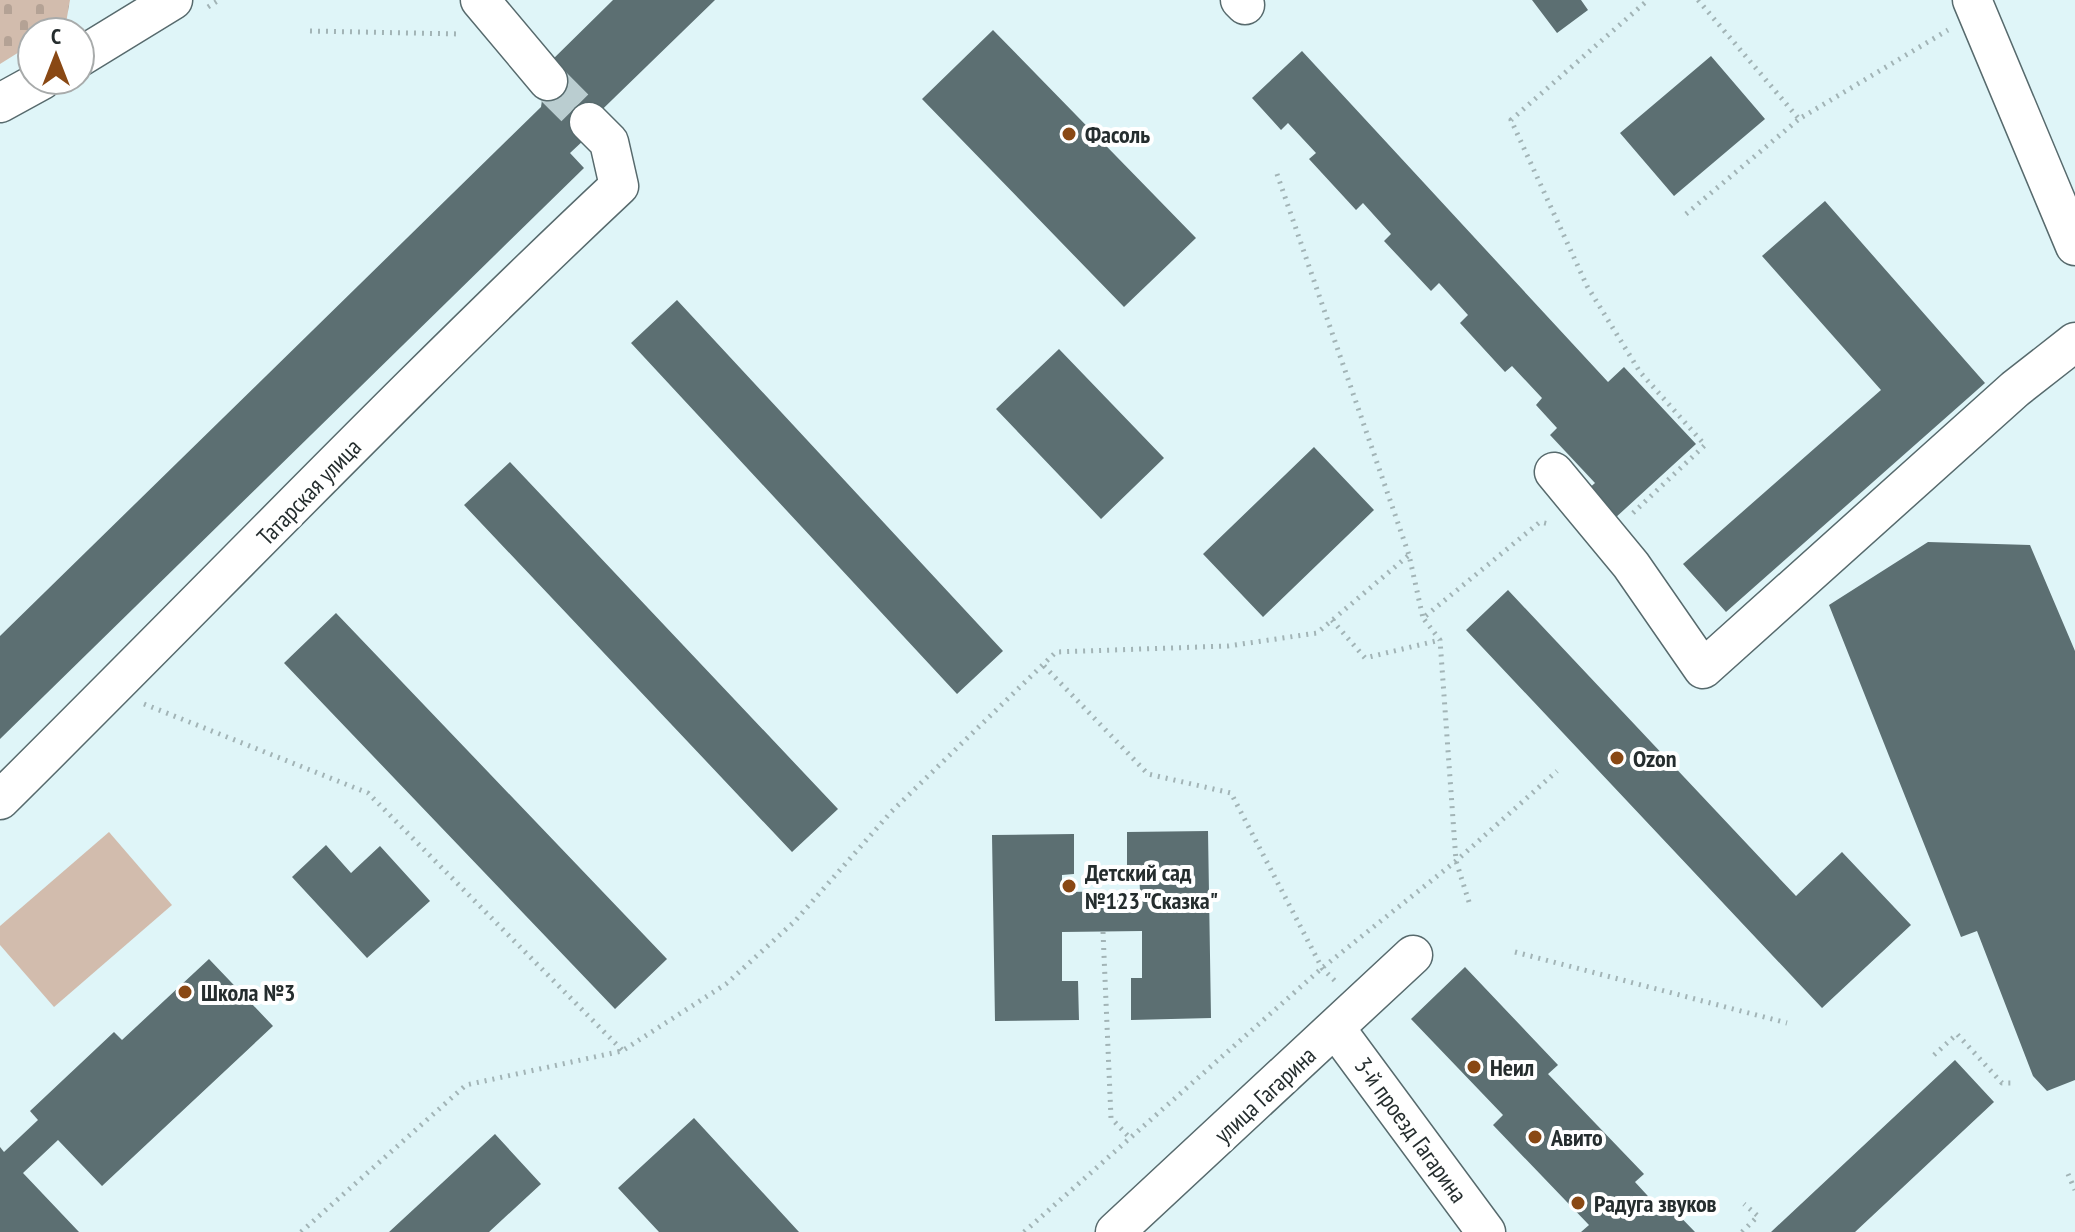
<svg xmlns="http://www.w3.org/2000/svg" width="2075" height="1232" viewBox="0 0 2075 1232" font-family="'PT Sans Narrow',sans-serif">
  <defs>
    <pattern id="cemetery-stones" width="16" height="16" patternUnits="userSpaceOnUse" patternTransform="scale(2)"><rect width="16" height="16" fill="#d2bcad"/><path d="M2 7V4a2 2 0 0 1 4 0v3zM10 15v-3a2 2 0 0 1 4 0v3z" fill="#b4a295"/></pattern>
  </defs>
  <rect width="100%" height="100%" fill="#dff5f8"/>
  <!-- green -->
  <path fill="#d2bcad" d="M109,832L172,905L54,1007L0,945V926Z"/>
  <!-- cemetery -->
  <path fill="url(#cemetery-stones)" d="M0,0H70L66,23L52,32H32V44L0,64Z"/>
  <!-- building -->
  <path fill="#5c6f72" d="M613,0H715L579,132L585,139L570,153L584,168L0,739V636L541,107L547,65Z
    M1532,0H1581L1588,10L1557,33Z
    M993,30L1196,238L1124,307L922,99Z
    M1302,51L1608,382L1624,367L1696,444L1614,519L1587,490L1595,483L1550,435L1557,428L1536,405L1542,398L1512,366L1505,372L1460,323L1468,315L1439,283L1431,291L1384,241L1391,234L1363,203L1356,210L1309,159L1316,153L1288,123L1281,130L1252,98Z
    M1711,56L1765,119L1674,196L1620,133Z
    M1825,201L1985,383L1726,612L1683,564L1881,390L1762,256Z
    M677,300L1003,651L957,694L631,343Z
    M1059,349L1164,458L1101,519L996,409Z
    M1314,447L1374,510L1263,617L1203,554Z
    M510,462L838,809L792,852L464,505Z
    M1928,542L2030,545L2075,651V1080L2047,1091L2033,1076L1977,931L1961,937L1829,605Z
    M1508,590L1796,896L1842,852L1911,925L1822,1008L1466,630Z
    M336,613L667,959L615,1009L284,663Z
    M1208,831L1211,1018L1131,1020V978H1142V931L1062,932V981H1078L1079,1020L995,1021L992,835L1074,834V874L1062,875V892L1140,891L1139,872H1127V832Z
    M326,845L351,873L380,846L430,901L367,958L292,877Z
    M209,959L273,1026L102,1186L58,1140L23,1173L79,1232H0V1147L4,1152L38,1120L30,1111L114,1032L122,1040Z
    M1465,967L1558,1065L1548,1074L1644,1174L1635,1182L1658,1207L1665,1201L1695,1232H1581L1589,1225L1493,1125L1503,1115L1411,1019Z
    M1955,1060L1994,1102L1855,1232H1771Z
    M694,1118L799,1232H659L618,1188Z
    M495,1134L541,1184L489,1232H389Z"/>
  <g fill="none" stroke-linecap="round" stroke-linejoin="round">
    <!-- minor-tunnel -->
    <path stroke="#bacdd0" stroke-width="38" stroke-dasharray="38 19" stroke-linecap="butt" d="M548,81L589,122"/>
    <!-- minor casing -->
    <g stroke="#576a6d" stroke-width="41">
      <path id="minor" d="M480,0L548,81
        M1240,0L1245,5
        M1972,0L2075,246
        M80,57L173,0
        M0,103L42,80
        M1554,472L1631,565L1703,669L2015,389L2075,342
        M0,800C207,595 407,385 619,186L609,142L589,122
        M1336,1029L1486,1232
        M1115,1232L1413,955"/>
    </g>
    <!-- path -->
    <path stroke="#a2b4b6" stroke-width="5" stroke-dasharray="2 6" stroke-linecap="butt" d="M1698,0L1799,119L1948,30
      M208,7L219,0
      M310,31L461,34
      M1277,174L1409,555
      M1686,214L1799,119
      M1633,513L1705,445L1640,372L1587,286L1511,120L1648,0
      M1332,620L1365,658L1440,640
      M1044,666L1148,774L1231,793L1322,968L1335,981
      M144,704L368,793L622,1050
      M1469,902L1456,861L1440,640L1423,618L1540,522L1549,524
      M1103,932L1111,1118L1130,1138
      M1515,952L1787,1023
      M1934,1055L1957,1034L2002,1083H2015
      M2068,1174L2075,1190
      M301,1232L466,1085L622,1051L726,984L795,921L891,812L1056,652L1228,646L1317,633L1409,555L1423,618
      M1024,1232L1322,968L1456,861L1557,771
      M1742,1232L1758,1216L1744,1204"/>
    <!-- minor -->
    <use href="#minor" stroke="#fff" stroke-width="38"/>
  </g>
  <!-- markers -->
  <g fill="#894814" stroke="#fff" stroke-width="3">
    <circle cx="1069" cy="134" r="8"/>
    <circle cx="1617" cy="758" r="8"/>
    <circle cx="1069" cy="886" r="8"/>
    <circle cx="185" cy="992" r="8"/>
    <circle cx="1474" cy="1067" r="8"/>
    <circle cx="1535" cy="1137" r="8"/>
    <circle cx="1578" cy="1203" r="8"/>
  </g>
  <g text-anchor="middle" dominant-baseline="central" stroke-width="8" stroke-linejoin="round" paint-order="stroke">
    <!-- poi labels -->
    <g font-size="24" font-weight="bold" fill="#252d2e" stroke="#fff" text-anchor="start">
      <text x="1085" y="134">Фасоль</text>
      <text x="1633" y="758">Ozon</text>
      <text x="1085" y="872">Детский сад<tspan x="1085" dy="28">№123 "Сказка"</tspan></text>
      <text x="201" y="992">Школа №3</text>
      <text x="1490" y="1067">Неил</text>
      <text x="1551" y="1137">Авито</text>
      <text x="1594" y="1203">Радуга звуков</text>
    </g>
    <!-- street labels -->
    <g font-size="24" fill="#252d2e" stroke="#fff">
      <text transform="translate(309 492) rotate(-46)">Татарская улица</text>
      <text transform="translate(1265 1095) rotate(-43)">улица Гагарина</text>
      <text transform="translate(1411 1130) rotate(54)">3-й проезд Гагарина</text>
    </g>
  </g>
  <!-- north arrow -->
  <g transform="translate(56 56)"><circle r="38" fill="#ffffff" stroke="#a8abab" stroke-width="2"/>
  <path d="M0-6L14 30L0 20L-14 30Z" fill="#894814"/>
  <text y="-12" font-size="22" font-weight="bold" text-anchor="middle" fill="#252d2e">С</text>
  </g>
</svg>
